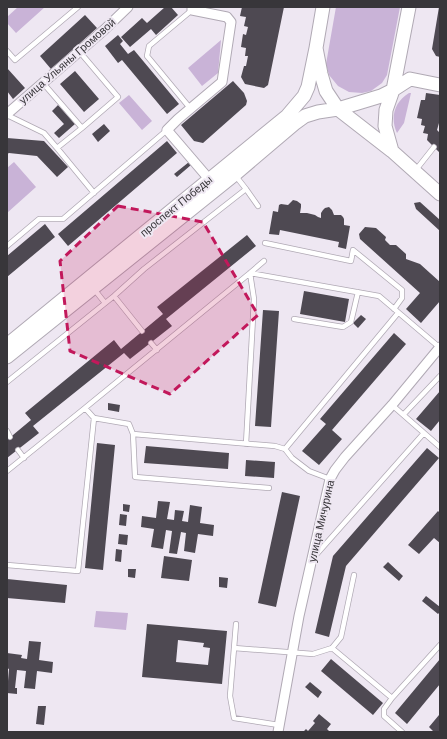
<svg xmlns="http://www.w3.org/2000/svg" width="447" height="739" viewBox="0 0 447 739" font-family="'DM Sans',sans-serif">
  <rect width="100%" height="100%" fill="#eee7f2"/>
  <!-- green -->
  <path fill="#c9b3d7" d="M18,7H45L16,33L7,23V17Z
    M336,7H400L387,75L382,83L371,91L362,93L349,92L338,86L329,75L326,64Z
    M221,40L218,73L202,86L188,68Z
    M409,93H411L404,123L397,133C390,118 394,102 409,93Z
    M129,95L152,121L142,130L119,103Z
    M14,162L36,187L7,213V168Z
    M96,611L128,613L126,630L94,627Z"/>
  <!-- building -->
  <path fill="#4e4952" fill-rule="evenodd" d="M165,7H171L178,15L156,35L151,29L130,47L121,37L142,18L147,23Z
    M242,7H284L268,85L264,88L245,84L241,77L244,66H246L248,56H245L246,48L241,47L243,34L246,35L248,27L244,26L246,17L240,16Z
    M439,7H440V57L436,56L432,49Z
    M85,15L97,28L51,69L40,56Z
    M118,35L123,41L120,44L128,54L134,50L179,104L167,114L122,60L118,63L105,46Z
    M7,68L25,88L13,99L7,91Z
    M75,71L99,99L84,112L60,84Z
    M233,81L244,93L247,101L246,105L203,143L194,141L181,125Z
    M426,93L440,95V123H439L437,130L440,133V153L427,140L428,134L423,133L425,126L421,125L422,119L417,118L421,100H425Z
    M58,105L75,124L59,138L54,133L64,124L52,111Z
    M104,124L110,131L98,142L92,134Z
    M7,138L44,141L68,167L57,177L37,156L9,153L7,154Z
    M167,141L177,153L68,246L58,234Z
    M189,162L191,165L177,177L174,174Z
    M293,200L297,201L301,204V207L300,213H307L315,215L318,217L321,218V213L323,210L325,208L329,207L332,210L334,215H341L343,217L344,219V225L350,226L346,249L338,247L339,242L280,230L279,235L269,234L273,211L278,212L279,205L281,204L288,205Z
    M420,202L440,220V231L416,209L414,203Z
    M45,224L55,237L7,277V256Z
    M365,227L376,228L386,237L385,240L390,245H396L406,254V259L420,264L440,282V301L421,323L406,309L420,293L360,239L359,234Z
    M247,235L256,246L166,319L172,326L130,359L124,353L33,426L39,433L7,458V440L31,420L25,413L114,340L121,349L163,314L157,307Z
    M304,291L349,299L345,322L300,314Z
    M263,310L279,311L271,427L255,426Z
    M361,315L366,319L358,328L353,323Z
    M394,333L406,344L332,430L342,439L319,465L302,451L326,424L320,419Z
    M440,391V420L431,431L416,419Z
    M108,403L120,405L119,412L108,410Z
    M97,443L115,445L103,570L85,568Z
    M146,446L229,453L228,469L144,463Z
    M427,448L439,458L346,566L329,637L315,633L333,556Z
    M246,460L275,462L274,478L245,476Z
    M282,492L300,496L276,607L258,603Z
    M158,501L170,502L167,519L174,520L175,510L184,511L182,521L188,522L190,505L202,507L200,523L214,525L213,536L198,534L195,553L184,551L186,533L181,532L177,554L169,553L172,531L166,530L163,549L151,547L154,529L141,527L142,516L156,518Z
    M123,504L130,505L129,512L123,511Z
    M438,511L440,513V543L434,538L419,554L408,545Z
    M120,514L127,515L126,526L119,525Z
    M119,534L128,535L127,545L118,544Z
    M116,549L122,550L121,562L115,561Z
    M164,556L192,560L189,581L161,578Z
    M388,562L403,576L399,581L383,567Z
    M128,569H136L135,578L128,577Z
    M219,577L228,578L227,588L219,587Z
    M7,579L67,585L65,603L7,598Z
    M426,596L440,607V612L438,614L422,601Z
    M147,624L227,631L222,684L142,677ZM178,640L204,643L203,647L210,648L208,665L176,662Z
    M29,641L41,642L39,660L53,662L52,673L37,671L35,689L24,688L26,671L17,670L15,688H17V694L7,693L9,669L7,668V653L22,655L21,658L27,659Z
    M331,659L383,703L373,715L321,671Z
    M440,659V684L407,724L395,713Z
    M310,682L322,692L318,698L305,687Z
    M38,706H46L44,725L36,724Z
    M319,714L331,724L327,729L329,731L328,732H303L306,729L308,731L315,723L313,721Z
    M439,715L440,717V732H434L429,727Z"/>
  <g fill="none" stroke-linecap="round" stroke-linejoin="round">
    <!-- lane casing -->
    <g stroke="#b0a9b4" stroke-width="6">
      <path id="lane" d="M7,51L15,60L78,7
        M43,83L82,128
        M190,108L147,56L149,46L192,10
        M7,115L44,133L57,148L82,128L118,97L79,51
        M57,148L94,193
        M415,171L434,147
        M246,189L258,206
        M265,243L351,261L353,250L402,290V298L394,309
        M7,246L39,219H63L167,130
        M94,289L105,303
        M114,296L142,331
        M294,319L343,327L351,322L358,292
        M151,343L157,350
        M7,382L114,296L144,269L246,189L235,175
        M392,405L440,447
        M85,408L250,273L264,261
        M404,414L440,376
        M7,431L10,437
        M133,434L135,477L269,488
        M246,444L254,299L250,273L379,296L439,347
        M285,449L398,313
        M18,450L24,458
        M7,471L85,408L94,418L129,424L133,434L275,446L285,449L292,458L309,471L330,479
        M315,556L424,433
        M7,565L78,571L94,418
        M236,624L230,696L234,718L279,725
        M234,648L313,654L332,648L341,637L354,575
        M332,648L392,698L440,645
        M392,698L384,709V716L402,732"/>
    </g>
    <!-- street casing -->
    <g stroke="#b0a9b4" stroke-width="11">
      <path id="street" d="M192,7V10L227,17L231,22L222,82L178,119L167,130L209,179
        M7,114L104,30L128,7
        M278,732L299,616L330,479L335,470L345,457L392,405L440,347"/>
    </g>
    <!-- secondary casing -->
    <g stroke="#b0a9b4" stroke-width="15">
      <path id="secondary" d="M323,7L316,48L321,74L326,91L338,109L392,151L440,194
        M392,151L385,126L386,110L393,90L409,7
        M7,345L287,116L304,96L308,87L316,48
        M7,357L234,175L294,124L305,116L318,112L338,109L381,96L393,90L410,79L440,85"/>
    </g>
    <!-- lane -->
    <use href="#lane" stroke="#fff" stroke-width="4.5"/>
    <!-- street -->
    <use href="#street" stroke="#fff" stroke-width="9"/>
    <!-- secondary -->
    <use href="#secondary" stroke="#fff" stroke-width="13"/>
  </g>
  <!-- marked area -->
  <path fill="#c2185b" fill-opacity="0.2" stroke="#c2185b" stroke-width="3" stroke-dasharray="8 5" stroke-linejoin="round" d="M118,206L203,222L258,315L170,394L70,351L60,261Z"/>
  <g text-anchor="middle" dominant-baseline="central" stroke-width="4" stroke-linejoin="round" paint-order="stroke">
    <!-- street labels -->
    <g font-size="11" fill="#38363a" stroke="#eee7f2">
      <text transform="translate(67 61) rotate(-41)">улица Ульяны Громовой</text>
      <text transform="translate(176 206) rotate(-39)">проспект Победы</text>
      <text transform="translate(321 521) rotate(-77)">улица Мичурина</text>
    </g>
  </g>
  <!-- border -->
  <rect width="447" height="739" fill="none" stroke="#38363a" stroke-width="16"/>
</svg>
